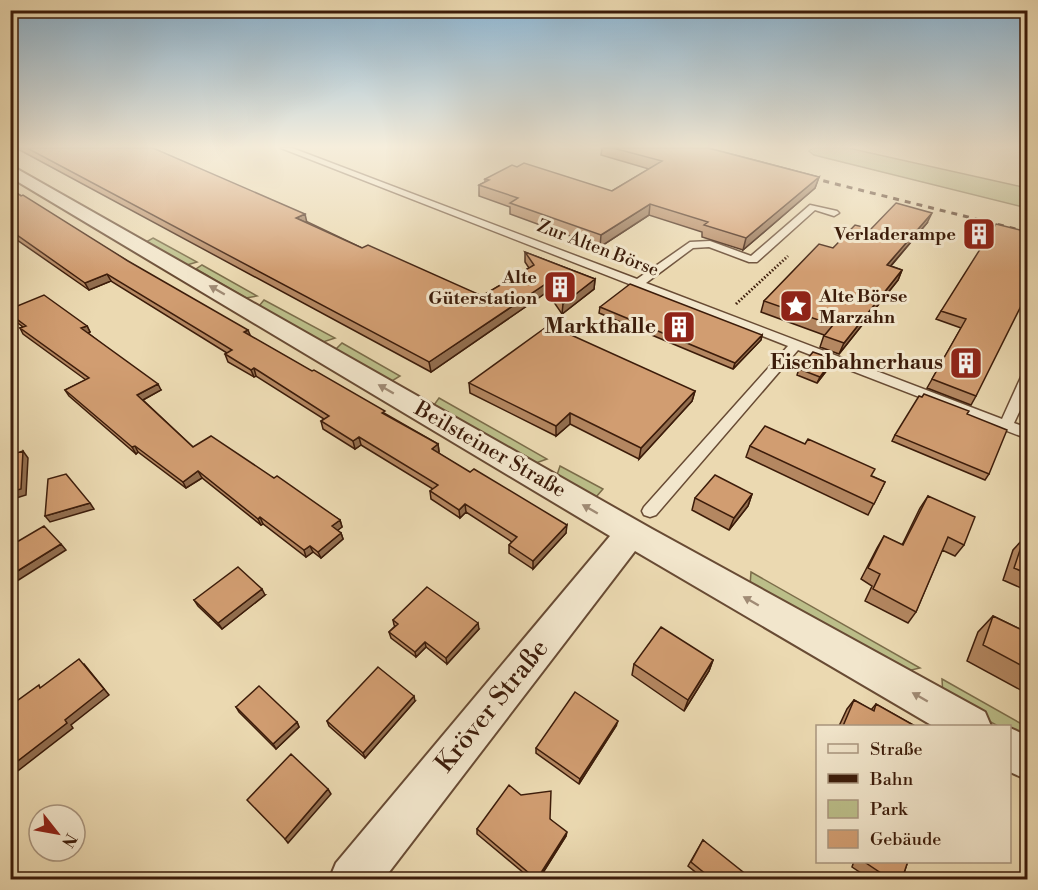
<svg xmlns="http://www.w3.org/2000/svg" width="1038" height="890" viewBox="0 0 1038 890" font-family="'Libre Bodoni',serif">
  <rect width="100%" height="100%" fill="#ebd9b1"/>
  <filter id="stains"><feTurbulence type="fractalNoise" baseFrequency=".00333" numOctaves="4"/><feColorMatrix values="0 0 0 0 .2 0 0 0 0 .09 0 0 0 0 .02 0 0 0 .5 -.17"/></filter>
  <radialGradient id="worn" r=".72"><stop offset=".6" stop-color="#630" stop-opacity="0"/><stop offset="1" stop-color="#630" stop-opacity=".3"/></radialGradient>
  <!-- green -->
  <path fill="#bbbe89" stroke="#7c6d4a" stroke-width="1.5" d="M813,148H848L1027,188V208L814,155L809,151Z
    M153,238L197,262L187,265L146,242Z
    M202,265L257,296L246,298L196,269Z
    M264,300L335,338L323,342L259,306Z
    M342,343L400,376L392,381L335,350Z
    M439,398L547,459L536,463L434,405Z
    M560,466L603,489L596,497L557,475Z
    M751,572L920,668L903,672L750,586Z
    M942,679L1027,727V743L1010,733V726H998L943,696Z"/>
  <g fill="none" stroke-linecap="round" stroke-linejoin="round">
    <!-- service casing -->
    <g stroke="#684b34" stroke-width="3">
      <path id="service" d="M281,148H292L637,279L690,242L710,241L751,256L810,205L837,211L839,213L834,216L815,210L757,262H749L709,247L693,248L646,283L1002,419L1021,377L1028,373V393L1014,423L1028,428V439L798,350L656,515L650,517L644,515L642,511L644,507L788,346Z"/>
    </g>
    <!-- minor casing -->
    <g stroke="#684b34" stroke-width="4">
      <path id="minor" d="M10,165L652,529L985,712L991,726H933L635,551L383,880H329L336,863L610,536L10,177Z
        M1010,728L1028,736V780L1010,772Z"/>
    </g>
    <!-- path -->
    <path stroke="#3c1c0a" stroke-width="3" stroke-dasharray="1.5 2" stroke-linecap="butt" d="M736,304L788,256"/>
    <!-- service -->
    <use href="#service" fill="#f2e6cc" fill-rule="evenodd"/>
    <!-- minor -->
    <use href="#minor" fill="#f2e6cc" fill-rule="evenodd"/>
    <!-- rail -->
    <path stroke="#3c1c0a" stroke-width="3" stroke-dasharray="6 6" stroke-linecap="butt" d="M800,175L1028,232"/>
  </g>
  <!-- wall -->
  <path fill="#b48761" stroke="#3c1c0a" stroke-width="1.5" d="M16,148H153L362,248L482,296L529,268L525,262V252L595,279L594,289L562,314L547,292L431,372Z
    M602,148H708L819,177L815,188L743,250L702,237V232L649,215L600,247L510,214V207L479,196V185L485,182V179L612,191L649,169L601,155Z
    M10,189L250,336L438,444L439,452L438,453L566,533L533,569L509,553V545L512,542L466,512L460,518L431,499L430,491L433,489L361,445L355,449L323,429L321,421L324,419L256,376L254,377L228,362L225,354L227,353L111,281L89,290L10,235Z
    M927,223L891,266L902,270L898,280L839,354L820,347L824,335L761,312L764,301L833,248L871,229Z
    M1028,232V239L1022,247L976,396L971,405L927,388L961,328L936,319L941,311Z
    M600,307L762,335L761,340L733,369L599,313Z
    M10,309L87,326L90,332L88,333L161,390L143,400L193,447L274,478L340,520L342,527L337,530L341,533L343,539L321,558L313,552L306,557L263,524L261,525L202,478L186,488L138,452L136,454L69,396L65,390L86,380L23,334L20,328L23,327L10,317Z
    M831,365L817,383L797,375L799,369Z
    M469,383L695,391L692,401L639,459L570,424L556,436L470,393Z
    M967,414L989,474L985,480L892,441L895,435Z
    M750,446L872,476L885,482L868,515L746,457Z
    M1028,487V498L1024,496Z
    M752,494L748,506L729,530L692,510L695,498Z
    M928,496L964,545L955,556L942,550L916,612L908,623L865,601L872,586L861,579L877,548L884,536L902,545L920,508Z
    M1024,538L1028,540V591L1003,580L1013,550Z
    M265,595L222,629L198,606L194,600Z
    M993,616L1028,633V694L967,661L978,632Z
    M393,620L479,629L447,664L426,647L416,657L391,638L389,632L395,626L394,625Z
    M713,660L709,671L684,711L632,675L634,664Z
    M854,700L871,710L876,704L915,726H839L847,709Z
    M415,701L365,758L329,726L327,721Z
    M236,707L297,722L299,727L276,749L239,712Z
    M616,726L579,784L536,753V748Z
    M550,819L566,836L539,879H531L477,834V829Z
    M703,840L739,879H704L688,866Z
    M854,861H908L902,879H870L852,867Z"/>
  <!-- shaded-wall -->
  <path fill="#926e4f" stroke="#3c1c0a" stroke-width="1.5" d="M819,177L815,188L743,250L746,238Z
    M650,204L649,215L600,247L601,235Z
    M932,213L927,223L882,276L887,265Z
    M305,214L307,223L296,218Z
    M902,270L898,280L839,354L844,343Z
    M107,274L111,281L89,290L85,283Z
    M595,279L594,289L562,314L563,304Z
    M547,283V292L431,372L429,362Z
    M87,326L90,332L85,335L81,328Z
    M248,330L251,337L244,332Z
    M762,335L761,340L733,369L735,363Z
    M833,359L831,365L817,383L820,377Z
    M254,368L256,376L254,377L251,370Z
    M158,384L161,390L141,401L137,395Z
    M695,391L692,401L639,459L641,448Z
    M570,413V424L556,436V426Z
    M359,437L361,445L355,449L353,441Z
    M438,444L439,452L433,457L432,449Z
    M135,446L138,452L136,454L132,447Z
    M23,451L28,458L26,495L10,500V492Z
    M198,471L202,478L186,488L183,482Z
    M752,494L748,506L729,530L734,518Z
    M90,503L94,509L50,522L45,516Z
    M465,504L466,512L460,518L459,510Z
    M260,517L263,524L261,525L258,519Z
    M340,520L342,527L334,533L332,526Z
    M567,525L566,533L533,569V561Z
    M341,533L343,539L321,558L318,552Z
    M61,544L66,550L17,581L11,575Z
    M310,546L313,552L306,557L304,550Z
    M262,589L265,595L222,629L218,623Z
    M478,623L479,629L447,664L446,658Z
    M425,642L426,647L416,657L415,652Z
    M713,660L709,671L684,711L688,700Z
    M84,664L109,695L71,725L73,728L10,777V767Z
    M414,696L415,701L365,758L363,753Z
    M618,721L616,726L579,784L580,779Z
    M297,722L299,727L276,749L273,744Z
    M328,789L331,794L288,843L285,839Z
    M567,832L566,836L539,879H537Z"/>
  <!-- building -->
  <path fill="#d19d71" stroke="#3c1c0a" stroke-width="1.5" d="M27,148H153L305,214L296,218L362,248L368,245L482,296L534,265L525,252L595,279L563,304L547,283L429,362Z
    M613,148H708L819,177L746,238L704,225L708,222L650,204L601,235L510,203L518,198L479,185L489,180L485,179L512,165L517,167L524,163L612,191L662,161Z
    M10,189L21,196L23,195L128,261L248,330L244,332L312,371L314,370L385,411L382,413L438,444L432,449L470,472L474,469L567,525L533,561L509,545L517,537L465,504L459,510L430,491L438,485L359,437L353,441L321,421L329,416L254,368L251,370L225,354L232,350L107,274L85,283L10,230Z
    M896,203L932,213L887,265L902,270L844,343L824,336L833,325L764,301L819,244L833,248L855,225L871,229Z
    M996,224L1028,232V238L1021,247L1028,249V292L976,396L932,379L966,319L941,311Z
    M630,284L762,335L735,363L600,307Z
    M44,295L87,326L81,328L158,384L137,395L193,447L211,436L274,478L277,476L340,520L332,526L341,533L318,552L310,546L304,550L260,517L258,519L198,471L183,482L135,446L132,447L65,390L89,378L20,328L26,326L10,314V309Z
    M549,325L695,391L641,448L570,413L556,426L469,383Z
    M813,352L833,359L820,377L799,369Z
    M924,394L969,411L967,414L1007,430L989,474L895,435L919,396L922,397Z
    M765,426L805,444L808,439L875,469L871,476L885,482L874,504L750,446Z
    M23,451L21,489L10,492V455Z
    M66,474L90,503L45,516L48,479Z
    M715,475L752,494L734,518L695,498Z
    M928,496L975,517L964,545L948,537L916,612L873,589L880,574L868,568L884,536L903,545Z
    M44,526L61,544L11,575L10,574V546Z
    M1024,538L1028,540V574L1014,568Z
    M238,567L262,589L218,623L194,600Z
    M427,587L478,623L446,658L425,642L415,652L389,632L398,624L393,620Z
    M993,616L1028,633V669L983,645Z
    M661,627L713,660L688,700L634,664Z
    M79,659L104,689L65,720L67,723L10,767V706L39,685L40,688Z
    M378,667L414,696L363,753L327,721Z
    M259,686L297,722L273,744L236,707Z
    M575,692L618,721L580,779L536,748Z
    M854,700L874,711L876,704L915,726H843Z
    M291,754L328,789L285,839L247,800Z
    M509,785L521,795L551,791L550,819L567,832L537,879H536L477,829Z
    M703,840L743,872L739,879H712L691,862Z
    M863,861H908L902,879H890Z"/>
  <!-- one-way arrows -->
  <defs><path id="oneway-solid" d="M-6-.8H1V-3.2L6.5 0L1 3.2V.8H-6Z" transform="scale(1.5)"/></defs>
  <g fill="#a08b75">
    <use href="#oneway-solid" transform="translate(217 290) rotate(-150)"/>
    <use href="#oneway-solid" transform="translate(386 389) rotate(-150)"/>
    <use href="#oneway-solid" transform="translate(590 509) rotate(-150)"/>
    <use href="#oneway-solid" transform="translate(751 601) rotate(-150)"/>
    <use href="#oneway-solid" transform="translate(920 697) rotate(-150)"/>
  </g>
  <!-- sky -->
  <linearGradient id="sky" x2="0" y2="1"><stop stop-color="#8ab5d4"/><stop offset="0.54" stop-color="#f6eedc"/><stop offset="1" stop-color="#f6eedc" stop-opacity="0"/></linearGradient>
  <rect width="1038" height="272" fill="url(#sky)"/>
  <!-- icons -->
  <defs>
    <g id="building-square" transform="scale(1.725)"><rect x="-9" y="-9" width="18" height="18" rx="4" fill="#8f2418" stroke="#f2e6cc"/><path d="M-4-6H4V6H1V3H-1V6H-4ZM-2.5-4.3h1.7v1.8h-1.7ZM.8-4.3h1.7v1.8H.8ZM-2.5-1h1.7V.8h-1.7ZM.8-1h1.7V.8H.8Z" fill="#fff"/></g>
    <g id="sight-square" transform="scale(1.725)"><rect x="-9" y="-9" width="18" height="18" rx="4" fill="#8f2418" stroke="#f2e6cc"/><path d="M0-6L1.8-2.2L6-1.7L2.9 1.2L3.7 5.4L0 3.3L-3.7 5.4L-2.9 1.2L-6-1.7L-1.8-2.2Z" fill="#fff"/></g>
  </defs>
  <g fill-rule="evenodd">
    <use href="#building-square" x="979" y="234"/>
    <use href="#building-square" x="560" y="287"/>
    <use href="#sight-square" x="796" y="306"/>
    <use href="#building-square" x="679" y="327"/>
    <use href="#building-square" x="966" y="363"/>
  </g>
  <g text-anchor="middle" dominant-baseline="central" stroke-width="6" stroke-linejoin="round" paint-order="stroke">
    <!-- far-poi labels -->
    <g font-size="18" font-weight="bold" fill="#3c1c0a" stroke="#f2e6cc" text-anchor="end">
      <text x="956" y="234">Verladerampe</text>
      <text x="537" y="277">Alte<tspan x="537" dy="21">Güterstation</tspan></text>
      <text x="819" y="296" text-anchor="start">Alte Börse<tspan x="819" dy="21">Marzahn</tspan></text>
    </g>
    <!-- far-street labels -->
    <g font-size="18" fill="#3c1c0a" stroke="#f2e6cc">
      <text transform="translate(598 248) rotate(21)">Zur Alten Börse</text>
    </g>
    <!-- poi labels -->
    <g font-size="21" font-weight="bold" fill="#3c1c0a" stroke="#f2e6cc" text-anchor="end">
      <text x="656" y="327">Markthalle</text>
      <text x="943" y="363">Eisenbahnerhaus</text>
    </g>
    <!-- street labels -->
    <g font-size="21" fill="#3c1c0a" stroke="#f2e6cc">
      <text transform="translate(490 450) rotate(30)">Beilsteiner Straße</text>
    </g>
    <!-- near-street labels -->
    <g font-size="26" fill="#3c1c0a" stroke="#f2e6cc">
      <text transform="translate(492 706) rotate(-51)">Kröver Straße</text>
    </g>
  </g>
  <!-- margin -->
  <rect width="1038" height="890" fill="none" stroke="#ebd9b1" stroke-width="36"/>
  <rect x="12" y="12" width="1014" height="866" fill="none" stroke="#3c1c0a" stroke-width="3"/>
  <rect x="18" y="18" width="1002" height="854" fill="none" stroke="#3c1c0a" stroke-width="1.5"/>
  <!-- legend -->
  <rect x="816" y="725" width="195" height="138" fill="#f2e6cc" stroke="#a9957e" stroke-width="1.5"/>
  <rect x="828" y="744" width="30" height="9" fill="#f2e6cc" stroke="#a9957e" stroke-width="1.5"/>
  <text x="870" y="755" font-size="18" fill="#3c1c0a">Straße</text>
  <rect x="828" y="774" width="30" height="9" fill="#3c1c0a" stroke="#a9957e" stroke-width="1.5"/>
  <text x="870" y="785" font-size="18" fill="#3c1c0a">Bahn</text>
  <rect x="828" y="800" width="30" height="18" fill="#bbbe89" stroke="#a9957e" stroke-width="1.5"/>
  <text x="870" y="815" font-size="18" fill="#3c1c0a">Park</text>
  <rect x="828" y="830" width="30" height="18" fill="#d19d71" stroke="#a9957e" stroke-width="1.5"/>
  <text x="870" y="845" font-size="18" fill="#3c1c0a">Gebäude</text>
  <!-- north arrow -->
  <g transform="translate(57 833) rotate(121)"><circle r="28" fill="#f2e6cc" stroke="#a9957e" stroke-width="1.5"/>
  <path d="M0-4.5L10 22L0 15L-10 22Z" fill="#8f2418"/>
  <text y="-9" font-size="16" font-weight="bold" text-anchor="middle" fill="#3c1c0a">N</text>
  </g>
  <rect width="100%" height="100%" filter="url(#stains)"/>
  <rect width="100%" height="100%" fill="url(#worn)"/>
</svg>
